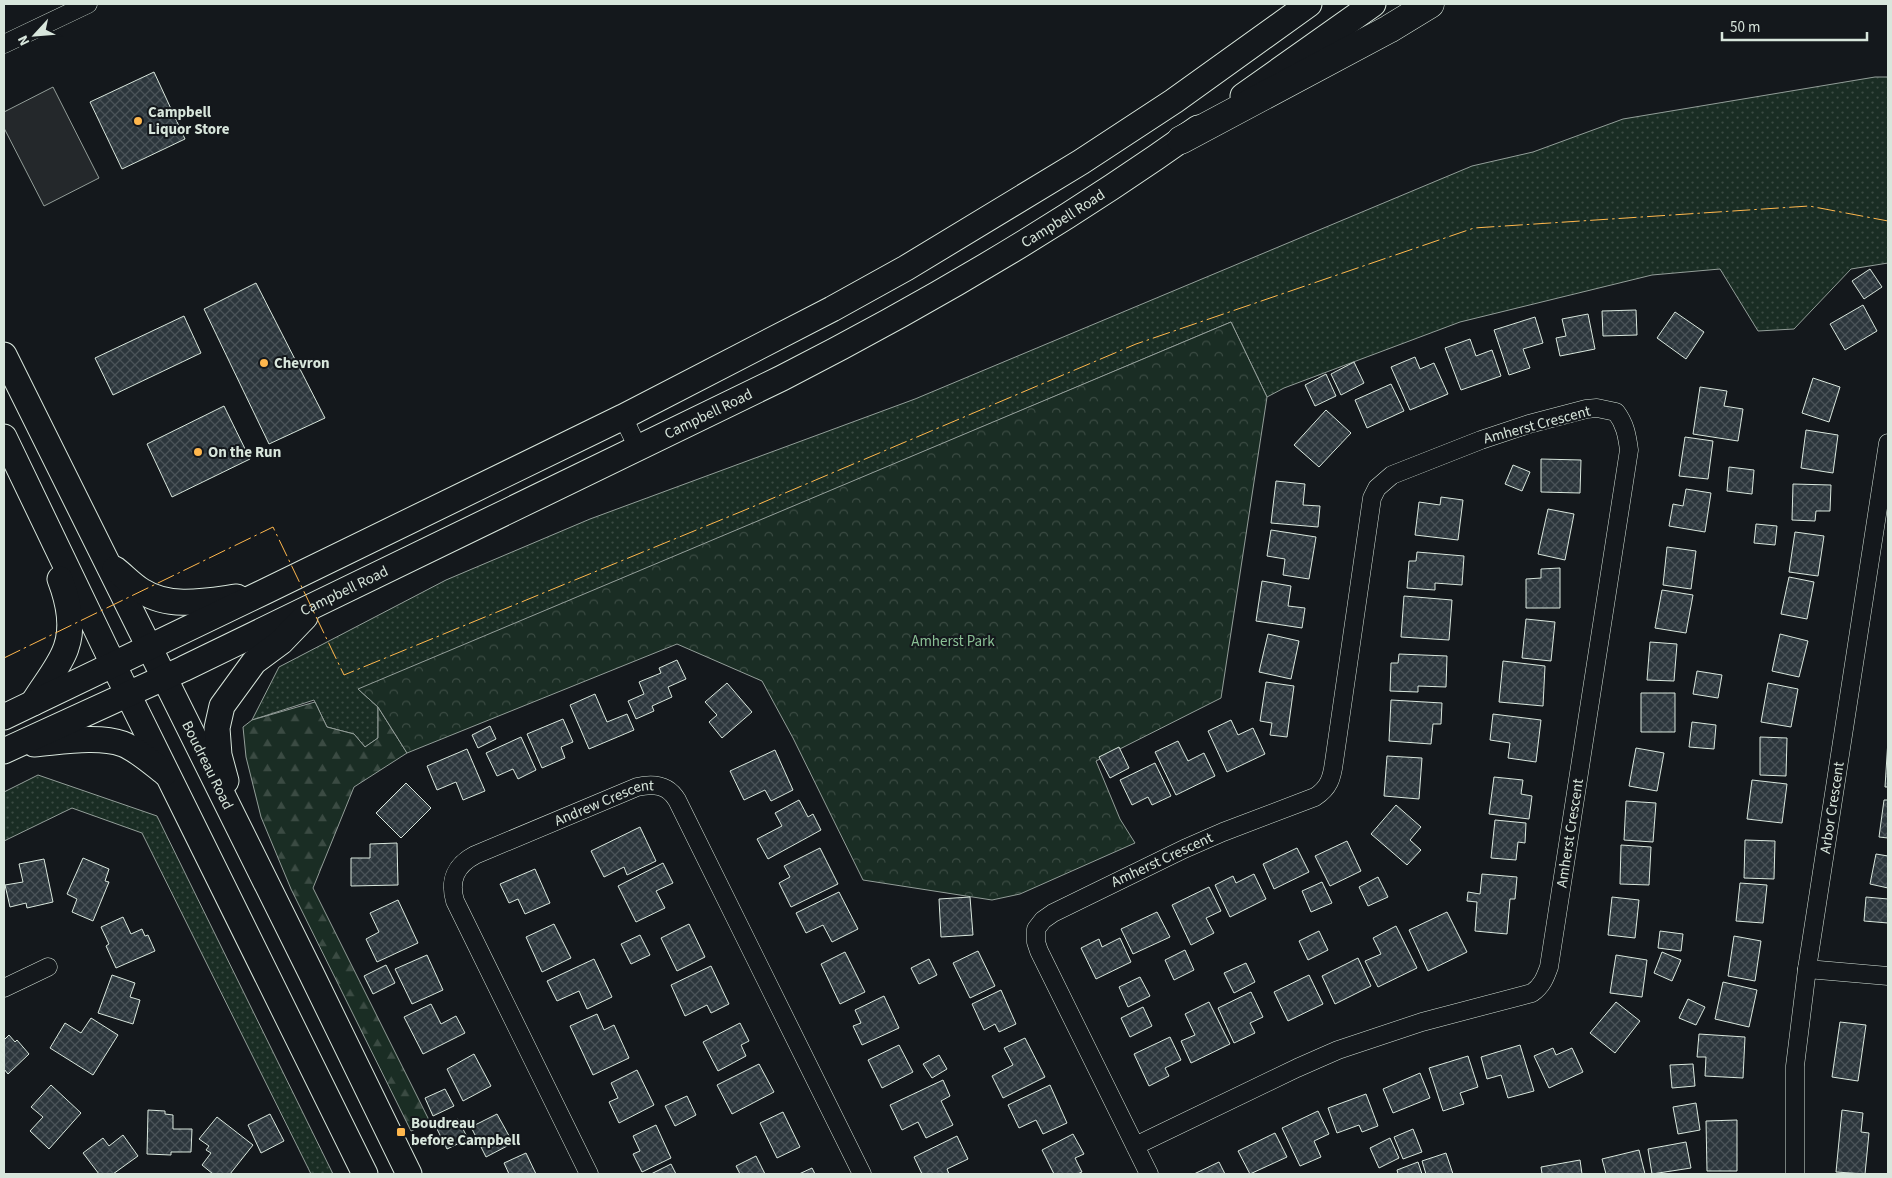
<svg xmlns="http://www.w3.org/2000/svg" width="1892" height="1178" viewBox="0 0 1892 1178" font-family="'Source Sans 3',sans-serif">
  <defs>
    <pattern id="grass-dots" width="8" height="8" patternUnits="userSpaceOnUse" patternTransform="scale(1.25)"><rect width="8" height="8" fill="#1a2d24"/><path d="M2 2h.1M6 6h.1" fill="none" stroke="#3b4b43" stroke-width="1.8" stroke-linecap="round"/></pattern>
    <pattern id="forest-firs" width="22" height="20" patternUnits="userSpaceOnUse" patternTransform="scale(1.25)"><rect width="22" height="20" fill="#1a2d24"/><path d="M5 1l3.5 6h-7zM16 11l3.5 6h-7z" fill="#3b4b43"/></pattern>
    <pattern id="park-crowns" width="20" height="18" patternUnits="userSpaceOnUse" patternTransform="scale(1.25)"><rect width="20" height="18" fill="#1a2d24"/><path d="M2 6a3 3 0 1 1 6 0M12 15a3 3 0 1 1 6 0" fill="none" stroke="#3b4b43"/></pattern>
    <pattern id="building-cross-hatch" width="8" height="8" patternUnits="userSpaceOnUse" patternTransform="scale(1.25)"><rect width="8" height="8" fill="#2c363c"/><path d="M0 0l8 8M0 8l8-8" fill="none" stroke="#4a5358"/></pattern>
  </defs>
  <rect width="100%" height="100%" fill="#14181c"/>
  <!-- grass -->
  <path fill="url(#grass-dots)" stroke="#939e99" d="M1875,77H1888V263L1851,269L1794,329L1758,331L1720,269L1652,275L1460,322L1284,388L1267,397L1231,322L359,690L378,707V738L365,747L354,734L327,727L314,700L252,720L279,667L446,580L590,519L915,399L1472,166L1533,152L1623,119Z
    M38,775L157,816L333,1174H311L142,833L72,808L4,841V792Z"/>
  <!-- forest -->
  <path fill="url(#forest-firs)" stroke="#939e99" d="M315,702L327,727L354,734L365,747L378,738V707L407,753L354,787L313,888L430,1122L411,1131L291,889L261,817L246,757L243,727L252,720Z"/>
  <!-- park -->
  <path fill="url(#park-crowns)" stroke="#939e99" d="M1231,322L1267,397L1221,698L1096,761L1120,819L1135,843L1020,894L992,900L863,880L793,738L762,681L677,644L407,753L378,707L358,689Z"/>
  <!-- parking -->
  <path fill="#24282b" stroke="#939e99" d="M53,87L99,178L44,206L4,128V112Z"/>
  <!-- building -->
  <path fill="url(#building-cross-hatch)" stroke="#d8e6dc" d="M154,72L185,139L122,169L90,102Z
    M1870,269L1882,287L1864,299L1852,281Z
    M256,283L325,418L269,444L204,309Z
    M1863,305L1877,331L1845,350L1830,324Z
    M1636,310L1637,335L1603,336L1602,311Z
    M1675,312L1704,332L1686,359L1657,338Z
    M1588,314L1595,349L1560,356L1556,338L1566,336L1562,319Z
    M184,316L201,353L113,395L95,358Z
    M1535,317L1543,343L1523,349L1530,368L1509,375L1494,330Z
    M1470,339L1476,356L1492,350L1501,376L1461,390L1445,348Z
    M1415,357L1420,369L1434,363L1448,394L1410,410L1391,367Z
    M1354,362L1364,383L1341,395L1331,374Z
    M1326,374L1336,396L1315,406L1305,385Z
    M1813,378L1840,387L1829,422L1802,413Z
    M1391,384L1404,411L1367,428L1355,400Z
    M1700,387L1727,391L1724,406L1743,409L1738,441L1693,434Z
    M224,406L250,459L172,497L147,444Z
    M1326,410L1351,433L1319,467L1294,445Z
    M1806,430L1838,435L1833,473L1801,468Z
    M1685,437L1713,441L1708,479L1679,476Z
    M1541,459L1581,460L1580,493L1541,492Z
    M1513,465L1530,472L1522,491L1505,484Z
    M1729,467L1754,470L1752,494L1727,491Z
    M1276,481L1305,484L1303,505L1320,506L1318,527L1271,523Z
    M1793,484L1831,485L1830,511H1816L1815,521L1792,520Z
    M1686,489L1711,493L1705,532L1669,526L1673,504L1683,506Z
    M1441,497L1463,500L1458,540L1415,535L1419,502L1440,505Z
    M1548,509L1574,514L1565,560L1538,554Z
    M1756,524L1777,526L1775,545L1754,543Z
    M1271,530L1316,537L1309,579L1283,575L1285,559L1267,556Z
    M1795,532L1824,536L1818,576L1789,572Z
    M1667,547L1696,551L1691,589L1663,585Z
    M1417,552L1464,556L1462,585L1435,583V590L1407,588L1409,561H1416Z
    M1560,568V608H1526V579L1541,578V569Z
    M1789,577L1814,582L1807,619L1781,614Z
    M1262,581L1291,586L1288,606L1305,608L1302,628L1256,621Z
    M1662,590L1693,595L1686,633L1655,628Z
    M1404,596L1452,600L1449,640L1401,637Z
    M1526,619L1555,622L1551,661L1522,658Z
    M1268,634L1299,641L1291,679L1259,672Z
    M1780,634L1808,641L1799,677L1772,671Z
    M1650,642L1677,644L1674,681L1647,680Z
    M1399,654L1447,656L1446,687L1418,686V692L1390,691L1391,663H1398Z
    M677,660L686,679L668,687L672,697L652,706L654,711L636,719L628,701L644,694L639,682L661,673L659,668Z
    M1503,661L1545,666L1543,706L1499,702Z
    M1697,671L1722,675L1718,698L1693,694Z
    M1266,682L1294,686L1287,737L1270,735L1272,723L1260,721Z
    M727,683L752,712L722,738L709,722L717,715L705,702Z
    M1768,683L1798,689L1791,727L1761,722Z
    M1641,693H1675V732H1641Z
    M595,694L607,722L627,714L634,730L589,749L570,705Z
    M1391,700L1442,703L1441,724H1433L1431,744L1389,741Z
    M1493,714L1541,720L1536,762L1508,758L1510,743L1490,740Z
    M563,719L573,742L561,747L565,758L542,768L527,734Z
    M1231,720L1238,735L1253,728L1265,754L1227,772L1208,731Z
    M1692,722L1716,725L1714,749L1689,747Z
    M490,726L496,739L478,748L472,735Z
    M521,737L536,770L518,779L513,769L497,776L486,753Z
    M1760,737L1787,738L1786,776L1760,775Z
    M1888,740V787H1885Z
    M1178,741L1188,761L1204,753L1215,776L1176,795L1155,752Z
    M1119,747L1129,768L1110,778L1099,757Z
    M1636,748L1664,753L1657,791L1629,786Z
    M467,749L485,791L463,800L456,782L437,790L427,766Z
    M775,750L793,790L771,801L765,790L744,800L730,771Z
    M1387,756L1422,758L1419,799L1384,796Z
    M1155,763L1171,796L1152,805L1148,797L1132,805L1120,780Z
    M1494,777L1523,780L1521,794L1532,796L1529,819L1489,814Z
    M1752,780L1787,784L1782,823L1747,819Z
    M406,783L431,808L401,838L376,813Z
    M799,800L808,817L813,814L821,830L768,859L757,839L782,826L775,813Z
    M1884,800H1888V838L1879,837Z
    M1626,801L1656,803L1653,842L1624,840Z
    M1396,805L1421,827L1410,840L1421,850L1407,865L1371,834Z
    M1495,820L1526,823L1525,843L1518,842L1516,860L1491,858Z
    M640,827L656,861L627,875L624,867L604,877L591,851Z
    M1745,840L1775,841L1774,879L1744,878Z
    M1347,841L1361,871L1330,886L1315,856Z
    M397,843L398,885L351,886V858H370V844Z
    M1621,845L1651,847L1649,885L1620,884Z
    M820,848L838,884L791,907L779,883L790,877L784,866Z
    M1297,848L1309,872L1274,889L1263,864Z
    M1876,854L1888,856V888L1870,884Z
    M83,858L109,869L105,881L109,882L93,921L72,912L77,899L67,894Z
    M44,859L53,902L27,908L26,903L10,907L5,885L23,882L19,864Z
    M663,863L673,883L656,891L665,908L636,922L618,886Z
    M535,869L550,903L525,914L518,899L509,903L500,884Z
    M1254,874L1266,899L1230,917L1215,885L1233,876L1236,883Z
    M1482,874L1517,877L1515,899H1510L1507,934L1475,931L1477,902L1467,901L1468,892L1480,894Z
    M1378,877L1388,897L1368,906L1359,887Z
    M1322,882L1332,903L1311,912L1302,891Z
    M1740,883L1767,885L1763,923L1736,921Z
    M1209,887L1221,911L1206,918L1214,933L1191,945L1172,905Z
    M839,892L858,929L832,942L823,925L806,933L796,913Z
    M970,897L973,935L941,937L939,899Z
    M1612,897L1639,900L1635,938L1608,935Z
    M1866,897L1888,899V923L1864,921Z
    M398,900L418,943L377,962L366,939L379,932L370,913Z
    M1157,912L1170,937L1133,954L1121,929Z
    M1447,912L1467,952L1428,971L1409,930Z
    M123,917L131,934L142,929L145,936L148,935L155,951L116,968L106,946L109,944L101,927Z
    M554,924L571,958L542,972L526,937Z
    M689,924L705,957L677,971L661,938Z
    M1396,926L1417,968L1378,987L1365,961L1381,954L1373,938Z
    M1319,931L1328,950L1308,960L1299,941Z
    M1660,931L1683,934L1681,951L1658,948Z
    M640,935L650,955L631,964L621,944Z
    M1734,936L1761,941L1755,981L1728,976Z
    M1120,938L1131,962L1096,979L1081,948L1099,939L1102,947Z
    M1185,950L1194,970L1174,980L1165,960Z
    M978,951L995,986L970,998L953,963Z
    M845,952L865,992L840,1004L821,964Z
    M1662,952L1681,960L1672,981L1654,973Z
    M427,955L443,990L412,1004L395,969Z
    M1616,955L1647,960L1642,997L1610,993Z
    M1358,958L1371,986L1335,1004L1322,976Z
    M594,959L612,997L587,1009L579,991L557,1001L547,981Z
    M929,959L937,975L919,984L911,968Z
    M1246,963L1255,982L1234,993L1224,973Z
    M386,965L395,983L373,994L364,976Z
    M711,966L729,1004L711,1013L707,1005L685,1016L671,985Z
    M112,975L135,983L130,997L140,1000L133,1024L98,1013Z
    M1309,975L1323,1004L1288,1021L1274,992Z
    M1140,977L1150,996L1128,1007L1119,987Z
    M1723,982L1757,990L1749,1027L1715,1019Z
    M1001,990L1016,1024L999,1032L995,1024L984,1030L972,1004Z
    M1251,992L1263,1017L1250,1023L1255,1033L1234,1043L1218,1008Z
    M884,996L899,1028L862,1045L853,1026L861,1023L855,1010Z
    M1688,999L1705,1007L1696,1025L1679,1018Z
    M1209,1002L1230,1044L1191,1063L1181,1041L1195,1035L1185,1014Z
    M1616,1002L1640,1021L1615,1053L1590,1033Z
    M431,1004L441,1024L456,1016L465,1033L423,1054L404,1017Z
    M1143,1007L1152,1026L1130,1037L1121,1018Z
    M597,1014L604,1030L614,1025L629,1058L593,1075L570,1026Z
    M91,1018L118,1035L93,1075L50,1048L65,1023L81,1033Z
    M1840,1022L1866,1025L1858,1081L1832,1077Z
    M740,1023L749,1041L741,1045L746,1056L718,1071L703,1042Z
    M1699,1034L1745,1037L1743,1078L1705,1076L1706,1057H1697Z
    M9,1035L15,1042L17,1040L29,1054L8,1074L4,1069V1040Z
    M1170,1037L1181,1060L1165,1068L1169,1076L1149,1086L1134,1054Z
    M1025,1038L1045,1077L1003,1098L992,1076L1013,1065L1004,1048Z
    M899,1045L913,1072L882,1088L868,1060Z
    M1520,1045L1534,1091L1508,1098L1501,1075L1487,1079L1481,1057Z
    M1553,1048L1556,1055L1572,1048L1583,1072L1549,1088L1534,1056Z
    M474,1054L491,1086L463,1101L447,1069Z
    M939,1055L947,1069L932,1078L923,1064Z
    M1468,1056L1478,1087L1460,1093L1464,1104L1443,1111L1429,1068Z
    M759,1064L774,1092L732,1114L717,1085Z
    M1693,1064L1695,1086L1672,1088L1670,1065Z
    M637,1070L654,1105L619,1123L609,1102L618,1098L611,1083Z
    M1420,1073L1430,1098L1393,1113L1383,1089Z
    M943,1080L950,1096L941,1101L953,1125L926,1138L918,1122L902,1130L890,1105Z
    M51,1085L81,1113L49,1149L30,1131L43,1117L31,1107Z
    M1050,1085L1067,1123L1043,1134L1036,1120L1019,1128L1008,1105Z
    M445,1089L454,1106L433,1116L425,1098Z
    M1366,1094L1378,1126L1362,1132L1359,1125L1337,1133L1328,1108Z
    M687,1096L696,1115L675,1126L665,1106Z
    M1696,1103L1700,1130L1678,1134L1673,1107Z
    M148,1110L165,1111V1114L173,1115V1129H192L191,1152H171V1155L147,1154Z
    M1842,1110L1863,1113L1861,1132L1869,1133L1865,1174L1836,1172Z
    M1318,1111L1329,1134L1314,1141L1321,1157L1300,1166L1282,1128Z
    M783,1112L800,1147L777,1158L760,1123Z
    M270,1114L284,1141L261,1153L248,1125Z
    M497,1114L513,1143L486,1157L471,1127Z
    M217,1117L253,1145L230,1174H213L202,1165L211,1153L206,1150L209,1146L199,1139Z
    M458,1119L468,1139L447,1149L437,1129Z
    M1737,1120V1171H1707L1706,1121Z
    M656,1125L671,1158L642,1172L633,1154L640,1151L633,1136Z
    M1413,1129L1422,1152L1403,1159L1394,1137Z
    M1275,1133L1287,1157L1250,1174L1238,1151Z
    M1073,1134L1084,1154L1075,1158L1082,1172L1077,1174H1054L1042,1150Z
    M123,1135L138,1156L113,1174H99L83,1153L103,1138L109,1146Z
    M957,1136L968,1159L947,1169L949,1174H922L914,1157Z
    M1390,1138L1399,1158L1379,1168L1370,1148Z
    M1686,1142L1691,1168L1652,1174L1648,1149Z
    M1639,1150L1645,1174H1606L1602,1159Z
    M526,1153L536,1174H509L504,1163Z
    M1446,1153L1453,1174H1426L1422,1161Z
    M756,1156L765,1174H740L736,1166Z
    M1580,1160L1582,1174H1542L1541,1167Z
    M1219,1162L1225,1174H1194Z
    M1418,1162L1422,1174H1398L1397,1170Z
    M671,1164L676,1174H651Z
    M812,1168L815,1174H799Z"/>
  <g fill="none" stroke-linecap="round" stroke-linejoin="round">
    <!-- minor casing -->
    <g stroke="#d8e6dc" stroke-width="19">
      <g id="minor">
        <path d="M4,44L88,4"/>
        <path d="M623,417L638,448"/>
        <path d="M1807,969L1888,976"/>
        <path d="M4,988L48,967"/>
        <path id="s1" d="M1135,1146L1297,1068L1338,1050L1422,1022L1532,993C1542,986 1545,978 1549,967L1629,450C1627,435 1625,424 1616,412L1597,408L1586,409L1529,424L1481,440L1392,475L1377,488L1372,498L1334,762C1332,778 1329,788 1315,797L1223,832L1184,849L1053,913L1043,920L1036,929V942L1039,951L1149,1174"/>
        <path id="s2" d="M589,1174L455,901C449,880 456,865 475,855L637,787C654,783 668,785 677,800L862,1174"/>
        <path id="s3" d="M1795,1174V1066L1807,969L1888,443"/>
      </g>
    </g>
    <!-- secondary casing -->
    <g stroke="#d8e6dc" stroke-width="27">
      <g id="secondary">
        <path d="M1243,96L1373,4"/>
        <path id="s4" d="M4,355L311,973L409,1174"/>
        <path d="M4,437L113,664L365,1174"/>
        <path d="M115,569C124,576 132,585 142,591C169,609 207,601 237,597"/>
        <path d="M33,703C43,686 60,666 66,648C74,626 68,600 60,579"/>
        <path d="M4,717L264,592L623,417L832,309L906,268L1081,162L1174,101L1309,4"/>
        <path d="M34,744C60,742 98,735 123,744C138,750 152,763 165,773"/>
        <path id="s5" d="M4,751L183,669L782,378C927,304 1066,222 1198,128"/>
        <path d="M226,781L219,755L217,728L222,706L254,662L281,642L305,617"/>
      </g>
    </g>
    <!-- motorway casing -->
    <g stroke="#d8e6dc" stroke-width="29">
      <path id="motorway" d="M1181,140L1389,29L1430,4"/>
    </g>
    <!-- minor -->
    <use href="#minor" stroke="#14181c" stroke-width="18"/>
    <!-- secondary -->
    <use href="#secondary" stroke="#14181c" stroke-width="25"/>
    <!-- motorway -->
    <use href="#motorway" stroke="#14181c" stroke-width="28"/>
    <!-- power -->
    <path stroke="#ffb74d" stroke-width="1" stroke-dasharray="18 4 2.5 4" stroke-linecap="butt" d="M4,658L273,527L344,675L745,510L1136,344L1474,228L1809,206L1888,221"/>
  </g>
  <!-- markers -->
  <g fill="#ffb74d" stroke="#14181c" stroke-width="2">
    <circle cx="138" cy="121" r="5"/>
    <circle cx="264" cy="363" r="5"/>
    <circle cx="198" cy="452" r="5"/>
    <rect x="396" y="1127" width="10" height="10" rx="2.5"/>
  </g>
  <g text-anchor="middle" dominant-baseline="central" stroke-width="4" stroke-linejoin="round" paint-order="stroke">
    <!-- poi labels -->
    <g font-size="15" font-weight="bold" fill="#d8e6dc" stroke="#14181c" text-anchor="start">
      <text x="148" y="112">Campbell<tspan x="148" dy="17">Liquor Store</tspan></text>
      <text x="274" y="363">Chevron</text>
      <text x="208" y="452">On the Run</text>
      <text x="411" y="1123">Boudreau<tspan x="411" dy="17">before Campbell</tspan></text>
    </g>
    <!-- street labels -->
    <g font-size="15" fill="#d8e6dc" stroke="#14181c">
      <text stroke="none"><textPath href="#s5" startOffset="1186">Campbell Road</textPath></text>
      <text stroke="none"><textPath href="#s5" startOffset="781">Campbell Road</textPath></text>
      <text transform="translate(1537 425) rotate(-15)">Amherst Crescent</text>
      <text stroke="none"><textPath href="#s5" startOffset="376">Campbell Road</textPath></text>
      <text stroke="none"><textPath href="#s4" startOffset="458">Boudreau Road</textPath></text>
      <text stroke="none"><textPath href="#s2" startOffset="499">Andrew Crescent</textPath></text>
      <text stroke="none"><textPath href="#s3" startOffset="369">Arbor Crescent</textPath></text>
      <text stroke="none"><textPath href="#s1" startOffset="594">Amherst Crescent</textPath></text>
      <text transform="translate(1162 860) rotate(-25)">Amherst Crescent</text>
    </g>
    <!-- park labels -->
    <g font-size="15" fill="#8ac095" stroke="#14181c">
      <text x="953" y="641">Amherst Park</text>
    </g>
  </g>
  <!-- border -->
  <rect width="1892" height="1178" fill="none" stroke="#d8e6dc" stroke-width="10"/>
  <!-- north arrow -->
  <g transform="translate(35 35) rotate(244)" stroke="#14181c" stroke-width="4" paint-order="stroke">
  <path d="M0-4L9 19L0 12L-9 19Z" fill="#d8e6dc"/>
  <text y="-8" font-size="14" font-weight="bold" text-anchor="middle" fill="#d8e6dc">N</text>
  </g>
  <!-- scale -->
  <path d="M1722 32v8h145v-8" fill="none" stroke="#d8e6dc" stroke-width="2.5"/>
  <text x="1730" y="32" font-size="15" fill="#d8e6dc" stroke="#14181c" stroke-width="4" paint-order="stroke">50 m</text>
</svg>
